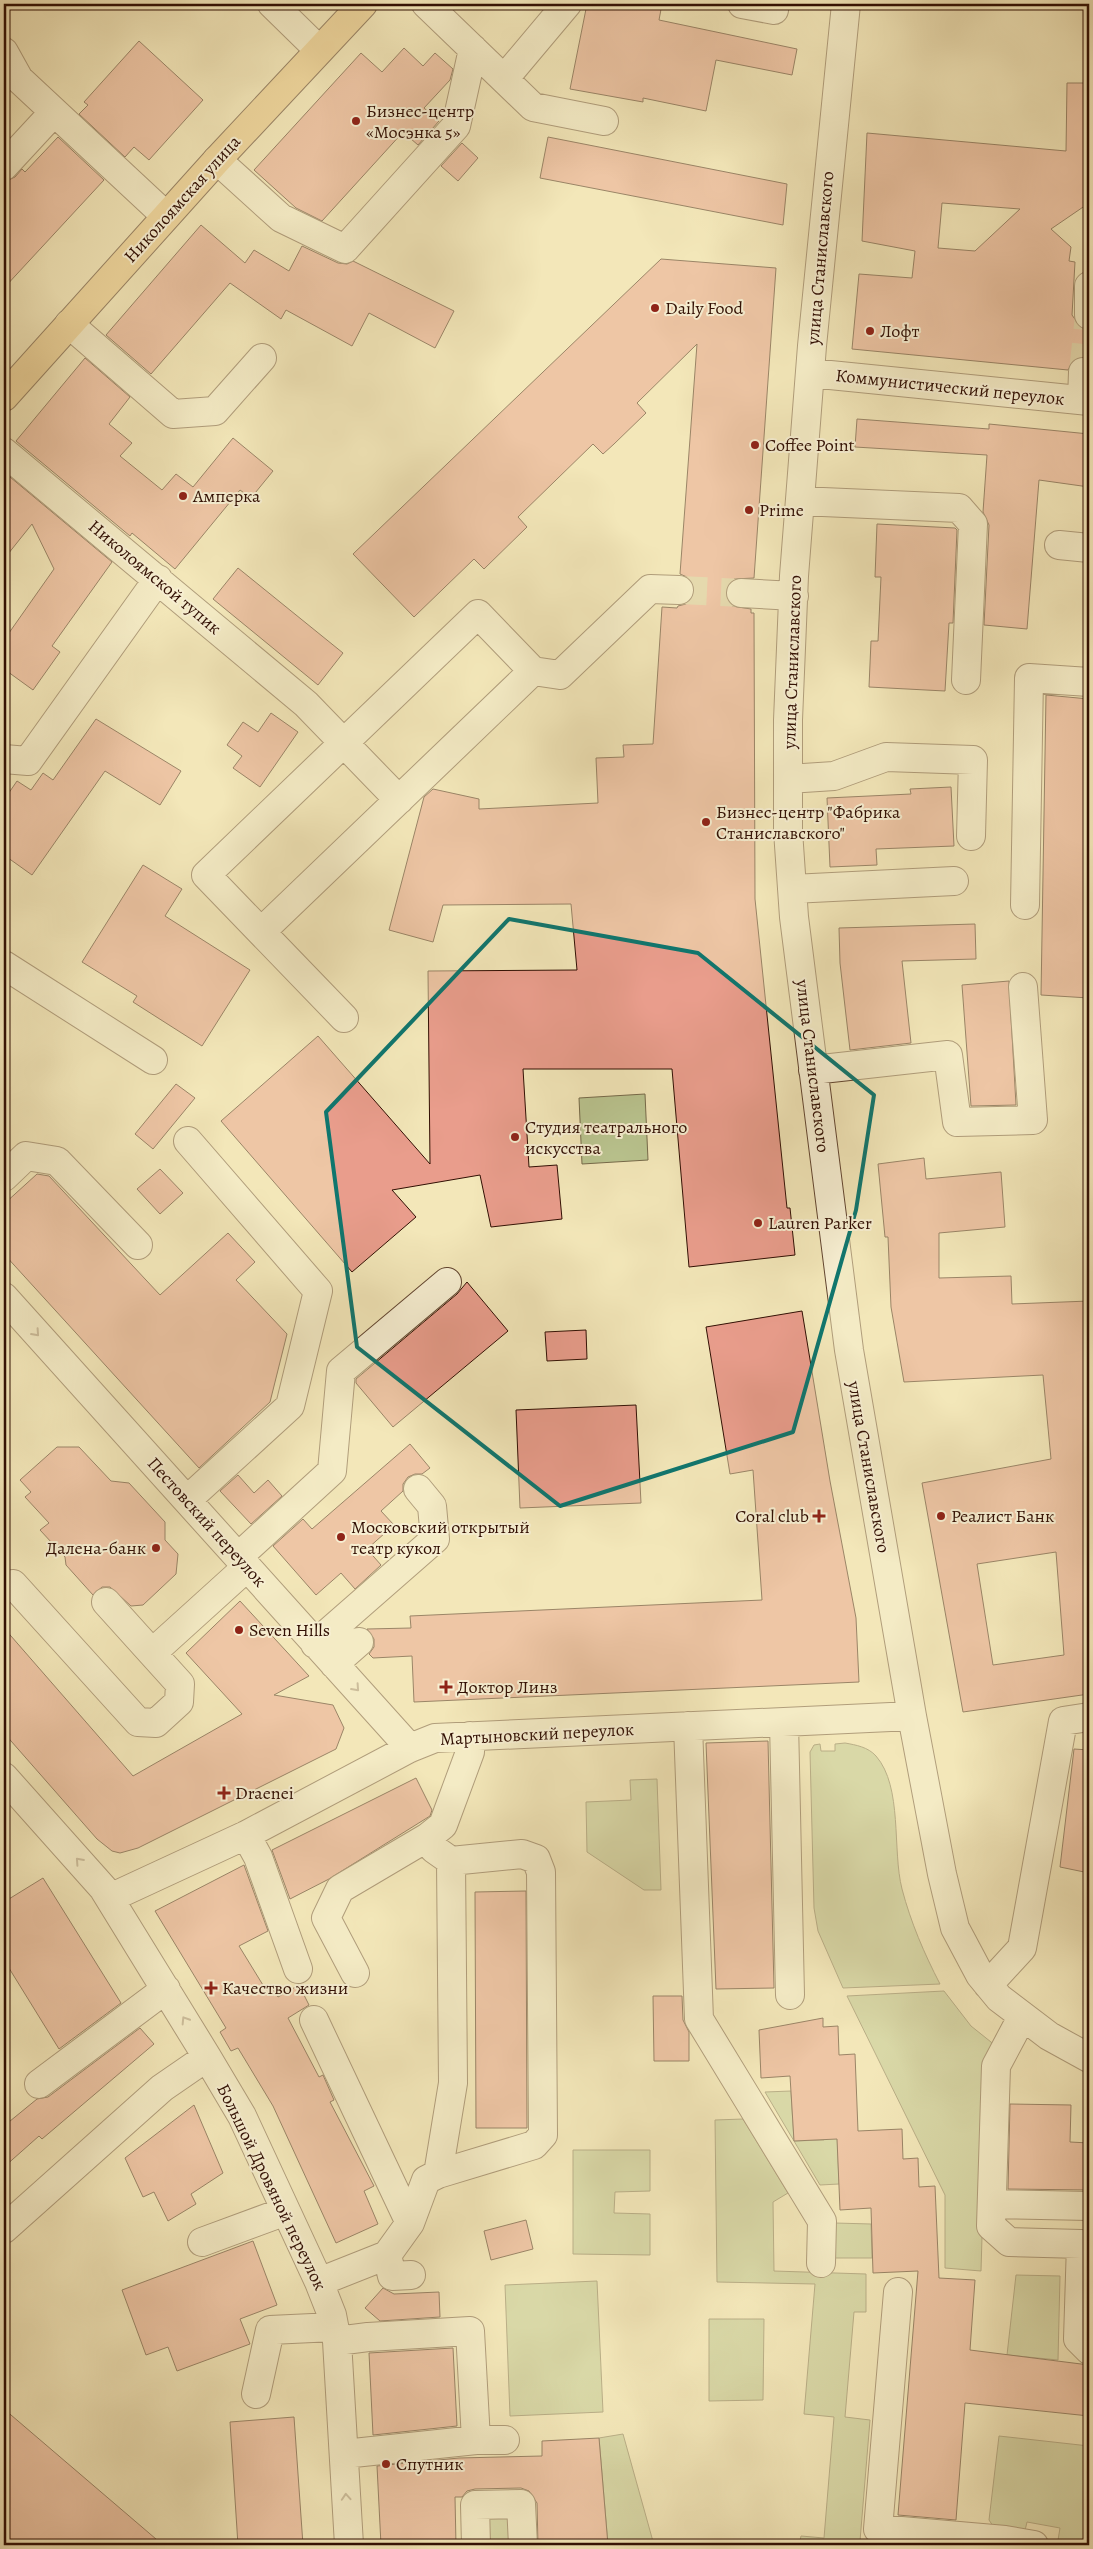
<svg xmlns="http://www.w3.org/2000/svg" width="1093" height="2549" viewBox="0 0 1093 2549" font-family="Alegreya,serif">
  <rect width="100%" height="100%" fill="#f3e7b9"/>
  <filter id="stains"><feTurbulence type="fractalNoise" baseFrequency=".004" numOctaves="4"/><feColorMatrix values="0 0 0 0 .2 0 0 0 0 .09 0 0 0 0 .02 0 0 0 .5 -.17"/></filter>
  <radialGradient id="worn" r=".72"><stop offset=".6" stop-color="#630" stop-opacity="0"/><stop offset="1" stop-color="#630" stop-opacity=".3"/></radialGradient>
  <!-- green -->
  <path fill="#bac590" stroke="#766a4a" d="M645,1094L648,1160L582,1164L579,1098Z
    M845,1743C856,1745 868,1747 876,1756C903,1787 892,1850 902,1889C911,1923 924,1953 940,1984L843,1988L818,1931L814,1908L810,1752L814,1745L820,1744L821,1751H835V1744Z
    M657,1779L661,1890H644L587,1852L586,1802L631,1800L630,1780Z
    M944,1991L971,2026L996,2046L987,2068L981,2271L945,2268V2195L847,1996Z
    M791,2091L794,2141L824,2140V2133L837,2132L839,2184L820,2185L765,2092Z
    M743,2119L788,2193L773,2202L774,2271L866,2274V2312H854L845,2417L870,2420L860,2541L907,2545H799L801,2536L824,2538L834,2417L804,2414L815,2284L717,2282L715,2120Z
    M573,2150H650V2191L615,2192L614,2213L650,2214V2255L573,2254Z
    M835,2223L871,2224L872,2258H834Z
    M1016,2275L1060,2276L1058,2360L1007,2355Z
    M597,2281L603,2412L510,2416L505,2285Z
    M709,2319H764L763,2400L709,2401Z
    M623,2434L654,2545H608L599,2438Z
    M999,2436L1089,2446V2545L1058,2540L1060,2528L1027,2522L1024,2535L995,2529L989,2520Z
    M493,2515H505L513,2524V2545H486V2523Z"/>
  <!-- building -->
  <path fill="#e99d8c" stroke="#310f03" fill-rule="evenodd" d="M587,4H662L659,20L797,49L792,75L716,60L706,111L643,98V102L570,89Z
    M139,41L203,100L149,160L134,147L125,157L79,114L88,105L84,102Z
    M404,48L423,66L435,53L453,69L450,80L424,108L439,121L418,145L403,132L322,221L296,208L254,170L361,53L382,72Z
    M1067,83H1089V203L1051,229L1071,247L1069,261L1075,262L1072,315L1081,328L1089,331V358L1083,356L1075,358L1068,370L852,349L859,274L912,278L915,251L862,241L867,133L1066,151ZM942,203L1020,209L975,251L938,248Z
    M58,137L104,180L4,288V182L15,177L22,169L25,172Z
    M548,137L787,184L783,225L540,178Z
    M462,143L478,158L458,181L441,166Z
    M201,225L245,263L254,250L289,271L302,246L338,263L347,264L353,261L454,311L435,348L369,313L352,346L286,310L281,319L230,283L151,374L106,335Z
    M661,259L776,268L754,578L734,579L728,585L725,593L727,600L732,606L751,609V613H754L755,899L787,1208H790L795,1255L689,1267L672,1069H523L529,1167L557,1165L562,1219L491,1227L480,1175L392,1190L416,1217L352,1272L221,1121L318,1036L430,1164L428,971L577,970L571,904L443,905L433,942L389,930L424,797L433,789L479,799V809L598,803L596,758L624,757L623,745L653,744L662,607L677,608L678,606L686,604L692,599L695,591L693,582L687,577L680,574L697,344L637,403L646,413L614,444L603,454L593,444L518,517L527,527L484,569L474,559L414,617L353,554Z
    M85,358L130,397L109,424L132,443L120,456L162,490L176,474L193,487L233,438L273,471L251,498L240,490L175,569L132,533L130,536L16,441Z
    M857,419L989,429V424L1089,434V487L1039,480L1027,629L984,625L989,525L983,512L987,455L855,447Z
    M4,472L112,562L52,646L60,652L33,690L4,669V640L54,569L32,524L4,559Z
    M877,524L955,528L957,530L953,623H949L945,691L869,687L871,641H878L881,577H875Z
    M238,568L343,653L318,685L213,599Z
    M1046,695L1089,699V998L1041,995Z
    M271,713L298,732L260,787L233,768L242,756L227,745L243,722L258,732Z
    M96,719L181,771L160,805L105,771L32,875L4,855V800L17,781L31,790L43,773L53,780Z
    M951,787L954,846L876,849L877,865L830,867L827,798L911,794L910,789Z
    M143,865L182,889L165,916L250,970L202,1046L133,1002L137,996L82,962Z
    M975,924L976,959L902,961L911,1043L850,1050L840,963L839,928Z
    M1009,981L1016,1105L971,1106L962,985Z
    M176,1084L195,1098L153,1149L135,1134Z
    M924,1158L926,1179L1001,1172L1005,1227L939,1233V1278L1011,1276L1012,1304L1089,1301V1694L963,1712L922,1483L1051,1459L1043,1375L904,1382L891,1307L888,1237H885L878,1164ZM1056,1552L1064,1655L993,1665L977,1564Z
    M160,1169L183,1193L160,1214L137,1189Z
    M37,1174L49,1176L160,1295L228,1233L255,1262L236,1280L287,1334L270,1402L199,1468L4,1254V1204Z
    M467,1282L508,1331L393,1427L356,1383V1379L457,1294Z
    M802,1311L830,1481L856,1618L859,1682L414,1702L412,1656L373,1658L369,1654L374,1647V1639L367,1629L411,1628L410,1616L762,1600L753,1470L730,1474L706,1327Z
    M586,1330L587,1359L547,1361L545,1332Z
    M636,1405L641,1503L520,1508L516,1410Z
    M410,1444L430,1468L422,1474H415L408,1477L403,1484V1491L381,1511L394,1525L367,1549L381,1565L355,1589L341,1573L316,1595L273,1546L303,1519L312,1529Z
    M57,1447H79L111,1481L129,1483L165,1522V1540L178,1554L176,1574L143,1605L131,1606L110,1587H102L93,1595L66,1565L65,1557L40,1530L49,1523L25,1497L31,1492L20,1480Z
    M238,1475L254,1493L268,1480L282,1496L251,1524L220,1491Z
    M240,1601L309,1676L274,1695L333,1705L344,1728L336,1749L138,1848L120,1853L112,1851L97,1839L4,1733V1628L133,1776L242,1714L186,1653Z
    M768,1741L774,1988L716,1989L706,1743Z
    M1074,1749L1089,1750V1873L1060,1867Z
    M416,1778L432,1810L430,1816L329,1879L290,1899L272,1850Z
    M244,1865L268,1931L239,1946L266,1990L271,1987L278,1997L299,1985L309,2005L288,2018L319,2077L323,2075L334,2100L330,2102L374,2186L364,2191L378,2224L336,2243L273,2106L238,2048L231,2051L220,2032L226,2028L155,1911Z
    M43,1878L121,2003L59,2049L4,1960V1902Z
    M526,1891L527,2128H476L475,1892Z
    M653,1996H682L683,2020L689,2032V2061H654Z
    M823,2018V2027L838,2026L839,2055L855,2054L858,2131L902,2129L903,2159L918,2158L919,2187L935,2186L939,2278L975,2280L970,2350L1089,2365V2416L965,2403L956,2520L898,2515L918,2271L873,2273L871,2208L840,2210L837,2139L794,2141L790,2076L761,2078L759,2030Z
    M140,2028L154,2044L42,2139L39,2136L4,2167V2126L37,2099L48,2097Z
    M1010,2104L1071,2105L1070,2142L1089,2143V2190L1008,2189Z
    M194,2105L223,2173L191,2194L196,2204L168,2221L154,2192L143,2197L125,2158Z
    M526,2220L533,2249L491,2260L484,2231Z
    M253,2241L277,2305L240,2319L250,2344L177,2371L168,2347L146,2355L122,2290Z
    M383,2288L394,2294L439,2292L440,2317L380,2321L365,2308Z
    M453,2348L457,2426L373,2435L369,2353Z
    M4,2409L163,2545H4Z
    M294,2417L303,2545H238L230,2422Z
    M599,2438L608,2545H538L537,2503L529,2491L521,2488L475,2489L467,2491L462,2497H455L456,2545H381L377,2466L459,2458L542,2456V2441Z"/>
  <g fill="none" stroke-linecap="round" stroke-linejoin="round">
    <!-- minor-tunnel -->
    <path stroke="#d6c79e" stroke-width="28" stroke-dasharray="28 14" stroke-linecap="butt" d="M1083,372L1089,315
      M679,590L741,593"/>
    <!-- minor casing -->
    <g stroke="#624530" stroke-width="30">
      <path id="minor" d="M272,4L319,50
        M426,4L533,107L604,121
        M742,4L774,10
        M846,4L812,346L794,576L788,720V831L794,917L849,1350L912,1716L942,1874L955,1928L980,1975L999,1998L1049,2036L1089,2058
        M4,52L19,79L166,216
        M504,79L567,4
        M217,160L281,218L345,249L456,126L473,49
        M4,166L54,112
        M1089,315V286
        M69,324L173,414L215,411L262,358
        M810,373L1089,401
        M1082,400L1083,372
        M4,452L306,704L399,800
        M800,501L959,508L973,524L966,680
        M1059,545L1089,548
        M741,593L794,596
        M533,671L261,932L206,875L478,614L533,671L560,675L650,589L679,590
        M4,759L28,761L158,579
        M788,779L834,776L886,757L973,760L971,836
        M792,889L954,881
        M1025,905L1029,678L1089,682
        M261,932L344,1018
        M4,965L153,1060
        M813,1070L948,1055L957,1122L1033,1120L1023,987
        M4,1177L26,1156L57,1161L138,1245
        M4,1297L410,1748
        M187,1500L290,1406L318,1291L188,1141
        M238,1557L332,1471L341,1371L447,1282
        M13,1584L138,1722L156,1723L179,1702L180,1684L152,1653L247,1567
        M106,1602L152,1653
        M315,1644L435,1539L432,1506L418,1489
        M334,1664L359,1642
        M784,1722L790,1995
        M688,1726L699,2019L822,2221L821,2263
        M4,1777L103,1888L207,2057L242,2116L319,2282L332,2315L337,2341L349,2545
        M246,1835L258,1857L298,1969
        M428,1837L434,1849L451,1861L522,1854L536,1859L541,1872L543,2135L534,2145L438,2174L453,2083L451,1861
        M110,1898L246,1835L410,1748L435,1738L912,1716
        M355,1973L326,1918L340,1889L428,1837L443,1825L470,1752V1736
        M988,1985L1022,1948L1063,1721L1089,1717
        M1022,2017L996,2066L991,2226L1009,2242L1081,2244L1078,2339L1089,2350
        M314,2020L410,2223
        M39,2084L166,1989
        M992,2204L1089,2206
        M4,2229L162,2088L207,2057
        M202,2242L286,2211
        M387,2255L392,2276L411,2275
        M319,2282L387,2255L410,2223L426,2180L438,2174
        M898,2292L878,2529L1005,2540L1034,2545
        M337,2341L368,2337L470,2331L476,2440
        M256,2394L270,2330L334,2327
        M344,2454L476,2440H505
        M476,2545L475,2505L521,2504L523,2545"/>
    </g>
    <!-- major casing -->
    <g stroke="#310f03" stroke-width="30">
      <path id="major" d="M4,397L217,160L363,4"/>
    </g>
    <!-- minor -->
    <use href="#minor" stroke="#f7efd2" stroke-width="28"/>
    <!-- major -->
    <use href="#major" stroke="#eac47c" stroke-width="28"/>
  </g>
  <!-- one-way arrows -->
  <defs><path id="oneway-chevron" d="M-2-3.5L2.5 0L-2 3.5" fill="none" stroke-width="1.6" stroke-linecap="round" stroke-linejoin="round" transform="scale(1.25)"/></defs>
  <g stroke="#9e8a75">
    <use href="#oneway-chevron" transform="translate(36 1333) rotate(48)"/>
    <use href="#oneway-chevron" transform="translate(356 1688) rotate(48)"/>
    <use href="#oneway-chevron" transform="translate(79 1861) rotate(-132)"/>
    <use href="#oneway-chevron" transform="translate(185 2020) rotate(-122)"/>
    <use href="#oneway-chevron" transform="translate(346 2497) rotate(-94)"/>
  </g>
  <!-- marked area -->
  <path d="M0 0H1093V2549H0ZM509,919L698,953L874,1095L856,1210L793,1432L560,1506L357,1347L326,1112Z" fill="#f3e7b9" fill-opacity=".55" fill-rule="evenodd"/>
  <path fill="none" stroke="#0f766e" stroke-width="4" stroke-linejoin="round" d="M509,919L698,953L874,1095L856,1210L793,1432L560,1506L357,1347L326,1112Z"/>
  <!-- markers -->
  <g fill="#8f2418" stroke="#f7efd2" stroke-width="2">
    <circle cx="356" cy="121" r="5"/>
    <circle cx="655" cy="308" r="5"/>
    <circle cx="870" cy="331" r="5"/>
    <circle cx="755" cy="445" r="5"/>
    <circle cx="183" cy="496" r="5"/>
    <circle cx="749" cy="510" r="5"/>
    <circle cx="706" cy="822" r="5"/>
    <circle cx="515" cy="1137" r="5"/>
    <circle cx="758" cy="1223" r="5"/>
    <path d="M816.5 1508.5h5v5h5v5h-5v5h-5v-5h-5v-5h5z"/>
    <circle cx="941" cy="1516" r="5"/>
    <circle cx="341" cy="1537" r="5"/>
    <circle cx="156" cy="1548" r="5"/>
    <circle cx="239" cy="1630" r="5"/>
    <path d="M443.5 1679.5h5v5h5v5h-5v5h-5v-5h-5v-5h5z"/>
    <path d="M221.5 1785.5h5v5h5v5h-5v5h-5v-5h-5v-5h5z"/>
    <path d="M208.5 1980.5h5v5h5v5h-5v5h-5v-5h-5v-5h5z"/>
    <circle cx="386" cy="2464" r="5"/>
  </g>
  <g text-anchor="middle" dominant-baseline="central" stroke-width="4" stroke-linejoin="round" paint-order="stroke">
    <!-- poi labels -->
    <g font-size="18" fill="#310f03" stroke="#f7efd2" text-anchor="start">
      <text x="366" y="111">Бизнес-центр<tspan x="366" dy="21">«Мосэнка 5»</tspan></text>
      <text x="665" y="308">Daily Food</text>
      <text x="880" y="331">Лофт</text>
      <text x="765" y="445">Coffee Point</text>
      <text x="193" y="496">Амперка</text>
      <text x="759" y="510">Prime</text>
      <text x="716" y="812">Бизнес-центр "Фабрика<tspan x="716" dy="21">Станиславского"</tspan></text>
      <text x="525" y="1127">Студия театрального<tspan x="525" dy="21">искусства</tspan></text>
      <text x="768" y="1223">Lauren Parker</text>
      <text x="809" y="1516" text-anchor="end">Coral club</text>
      <text x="951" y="1516">Реалист Банк</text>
      <text x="351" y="1527">Московский открытый<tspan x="351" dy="21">театр кукол</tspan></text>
      <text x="146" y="1548" text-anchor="end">Далена-банк</text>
      <text x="249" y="1630">Seven Hills</text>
      <text x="457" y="1687">Доктор Линз</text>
      <text x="235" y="1793">Draenei</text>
      <text x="222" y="1988">Качество жизни</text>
      <text x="396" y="2464">Спутник</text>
    </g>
    <!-- street labels -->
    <g font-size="18" fill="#310f03" stroke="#f7efd2">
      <text transform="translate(182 199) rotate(-48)">Николоямская улица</text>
      <text transform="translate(820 258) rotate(-85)">улица Станиславского</text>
      <text transform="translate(950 387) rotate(6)">Коммунистический переулок</text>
      <text transform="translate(155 577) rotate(40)">Николоямской тупик</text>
      <text transform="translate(792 662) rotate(-88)">улица Станиславского</text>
      <text transform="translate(813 1066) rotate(83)">улица Станиславского</text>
      <text transform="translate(869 1467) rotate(80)">улица Станиславского</text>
      <text transform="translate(207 1522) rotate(48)">Пестовский переулок</text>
      <text transform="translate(537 1734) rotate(-3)">Мартыновский переулок</text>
      <text transform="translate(272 2187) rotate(64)">Большой Дровяной переулок</text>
    </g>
  </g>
  <!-- margin -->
  <rect width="1093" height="2549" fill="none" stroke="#f3e7b9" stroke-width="20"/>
  <rect x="5" y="5" width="1083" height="2539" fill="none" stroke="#310f03" stroke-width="2.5"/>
  <rect x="10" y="10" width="1073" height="2529" fill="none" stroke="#310f03"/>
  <rect width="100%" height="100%" filter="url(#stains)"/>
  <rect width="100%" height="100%" fill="url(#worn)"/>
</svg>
